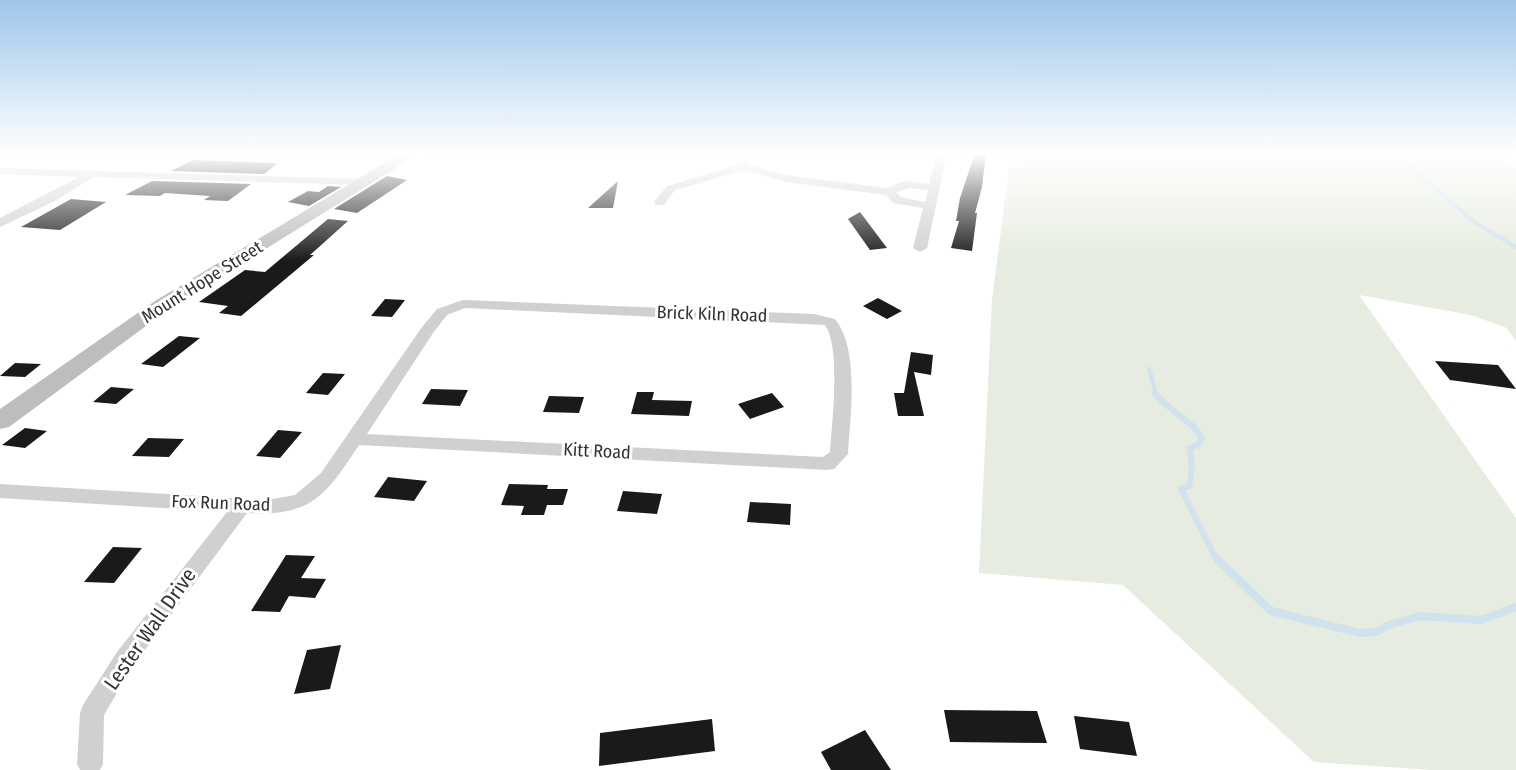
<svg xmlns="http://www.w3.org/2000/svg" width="1516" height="770" viewBox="0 0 1516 770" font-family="'Fira Sans Condensed',sans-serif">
  <rect width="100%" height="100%" fill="#fff"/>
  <!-- green -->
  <path fill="#e6ecdf" d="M1011,153H1386L1392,158L1496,157L1516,169V341L1507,328L1471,315L1359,295L1516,518V770H1432L1314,762L1123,585L979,573L992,300Z"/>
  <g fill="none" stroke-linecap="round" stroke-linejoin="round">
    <!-- stream-far3 -->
    <path stroke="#cfe2ee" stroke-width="4" d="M1398,158L1476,223L1516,247"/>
    <!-- stream-far2 -->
    <path stroke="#cfe2ee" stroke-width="4.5" d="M1149,369L1156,394"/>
    <!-- stream-far1 -->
    <path stroke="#cfe2ee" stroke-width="6" d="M1155,393C1168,411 1190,418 1202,438L1199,444L1190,448L1192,469L1189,486L1181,489L1215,557L1220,562"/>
    <!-- stream -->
    <path stroke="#cfe2ee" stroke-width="8" d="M1218,560L1271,611L1360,633L1377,632L1388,625L1420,616L1481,620L1516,607"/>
  </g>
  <!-- building -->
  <path fill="#1a1a1a" d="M975,153H986L982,187L975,213H977L972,251L951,248L959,221H956L960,198Z
    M193,160L278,163L264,174L171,171Z
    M387,176L407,180L357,213L334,209Z
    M152,181L251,184L228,201L204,200L210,196L165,193L160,196L125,195Z
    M618,181L613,208H588Z
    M328,186L341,187L309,206L288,202L308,191L319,192Z
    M71,199L106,202L60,230L21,227Z
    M860,212L887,248L870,250L848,219Z
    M328,219L348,221L310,255H314L241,316L219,313L228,306L199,302L245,270L265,272Z
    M878,298L902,311L887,319L863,306Z
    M385,299L405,300L392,317L371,316Z
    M179,336L200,338L163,367L141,364Z
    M911,352L933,355L931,375L914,372L924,416H898L894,393H904Z
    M1435,361L1498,365L1516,389L1450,380Z
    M15,363L41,364L25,377L0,376Z
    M323,373L345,374L328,395L306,393Z
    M111,387L134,389L116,404L93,402Z
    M431,389L468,390L460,406L422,404Z
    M637,392H654L652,400L692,401L689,416L631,414Z
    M772,393L784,407L750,419L738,404Z
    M549,396L584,397L579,413L543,412Z
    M25,428L47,431L25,448L2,445Z
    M278,430L302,432L280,458L256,456Z
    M148,438L184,439L169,457L132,456Z
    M388,477L427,481L414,501L374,497Z
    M509,484L548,485L547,489H568L563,505H547L544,515H521L524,506L501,505Z
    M623,491L662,494L657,514L617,511Z
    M750,502L791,504L790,525L747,522Z
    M113,547L142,548L114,583L84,582Z
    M286,555L315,556L301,578L326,579L315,598L289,596L280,612L251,611Z
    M341,645L330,689L294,694L307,650Z
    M944,710L1037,711L1047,743L950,742Z
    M1074,716L1129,722L1137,756L1080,749Z
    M712,719L715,751L599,766L600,733Z
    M865,730L891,770H831L821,752Z"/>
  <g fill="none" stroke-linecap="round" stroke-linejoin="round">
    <!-- street -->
    <path fill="#d0d0d0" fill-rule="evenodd" d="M735,153H745L747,162L754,166L786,175L887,188L904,181L929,184L937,153H947L927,248L920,252L913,248L923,208L893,203L886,195L786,182L745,170L675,190L664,205H656L654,202L667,186L738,165ZM910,188L928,190L925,202L901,197L896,192Z
      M0,168L364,179L370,182L364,185L94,177L53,202L0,227V218L79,177L0,174Z
      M463,300L814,314L835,319C860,350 850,416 848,454L834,469L827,470L359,445C326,495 312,517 247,513L133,666L104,715L103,764L100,770H80L77,764L80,713L83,705L117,652L227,512L0,498V484L267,500L295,495L321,473L422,327L437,309ZM465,308L825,325C841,347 832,423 830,452L823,457L367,434L433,333L447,315Z"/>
    <!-- secondary -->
    <path fill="#bdbdbd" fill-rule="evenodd" d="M401,153H420L169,309L9,427L0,429V409L155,301Z"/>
  </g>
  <!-- sky -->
  <linearGradient id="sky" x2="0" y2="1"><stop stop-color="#9ec6ea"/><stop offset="0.59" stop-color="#fff"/><stop offset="1" stop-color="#fff" stop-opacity="0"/></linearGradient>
  <rect width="1516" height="261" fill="url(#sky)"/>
  <g text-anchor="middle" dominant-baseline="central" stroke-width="6" stroke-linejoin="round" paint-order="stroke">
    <!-- street labels -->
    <g font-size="18" fill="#333" stroke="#fff">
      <text transform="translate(202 282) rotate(-32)">Mount Hope Street</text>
      <text transform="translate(712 314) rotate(2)">Brick Kiln Road</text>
      <text transform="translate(597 451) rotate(3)">Kitt Road</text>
      <text transform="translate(221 503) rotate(2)">Fox Run Road</text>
    </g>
    <!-- near-street labels -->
    <g font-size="21" fill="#333" stroke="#fff">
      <text transform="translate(150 629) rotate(-55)">Lester Wall Drive</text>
    </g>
  </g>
</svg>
